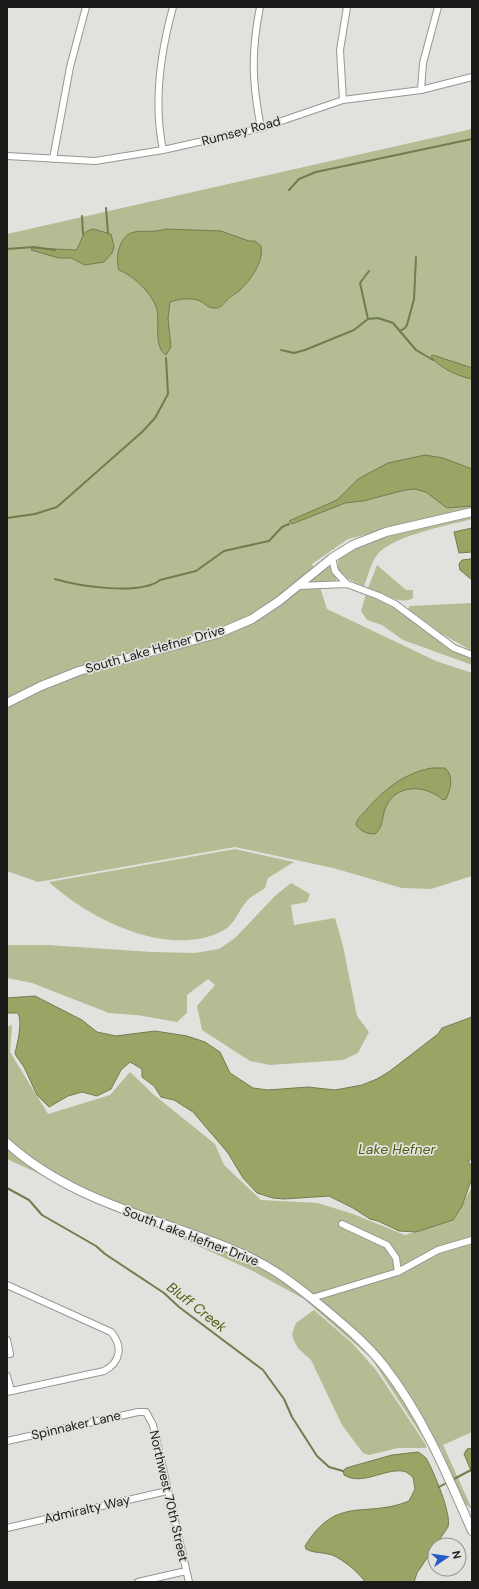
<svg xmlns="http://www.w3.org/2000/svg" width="479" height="1589" viewBox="0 0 479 1589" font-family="'DM Sans',sans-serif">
  <rect width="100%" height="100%" fill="#e1e2dd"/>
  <!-- green -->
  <path fill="#b3bc93" d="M472,129V509L348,539L312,564L316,574L330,566L337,578L336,581H318L327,609L436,661L472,673V876L431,889L402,888L333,868L235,847L38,882L7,871V234Z
    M472,517V519C449,525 391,536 377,555C371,563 368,576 364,586C352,581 331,574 340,557C368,536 437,525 472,517Z
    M377,565L406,590H413V598C400,606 381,593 368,588Z
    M366,594L400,611L472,658V665L403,640L382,625L367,620L361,611Z
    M472,603V651L442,634L408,609L410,606Z
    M235,849L294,862L268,878L265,888C259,892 250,897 246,902C238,911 235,924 224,930C170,960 89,919 49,882Z
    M291,883L310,894L307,902L291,905L294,925L335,918L343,946L357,1016L369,1032L358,1053L343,1060L270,1065L250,1061L202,1030L197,1006L215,985L208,979L187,995V1013L177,1022L137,1015L109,1013L32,983L7,978V945H48L152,952L195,953L219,949L235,938L275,896Z
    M12,1025L10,1052L48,1114L110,1095L130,1072L153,1094L215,1144L224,1165L261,1200L318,1203L353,1214L405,1235L453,1220L472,1187V1432L443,1445L472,1509L465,1504L440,1447L431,1450L371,1358L304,1299L251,1270L7,1159V1027Z
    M314,1310L352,1343L376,1370L426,1445V1448H398L369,1455L363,1453L342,1425L311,1360L298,1348L294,1341L292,1334L296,1323Z"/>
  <!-- water -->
  <path fill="#98a564" stroke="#727c4e" d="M93,229L111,234L114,247L112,253L104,262L85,265L71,258H59L31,250L32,248L76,250C83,241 80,232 93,229Z
    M166,229L221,231L249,241H255L261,246C264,262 250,281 239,291C235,294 231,296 228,299C225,302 222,307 217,308C208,309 206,304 200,301C192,297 178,299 170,302L168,319L171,347L166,355C153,347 160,322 157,310C153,294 134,276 119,270C117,265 117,254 119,249C127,222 145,236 166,229Z
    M433,355L472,368V379C460,377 437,367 431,356Z
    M425,455L443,458L472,469V506L447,508L426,492L415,489L405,490L363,501L345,503L292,524L289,521L337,500L358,479L388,463Z
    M472,528V552L459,553L454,532Z
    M472,554V580L460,570L459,564L462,560L471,559Z
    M432,768H445C454,777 451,788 446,799L443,800C428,786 400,783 388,803C381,813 385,826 375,834C366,834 361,831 356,825C356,819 363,814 367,809C385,789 404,773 432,768Z
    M35,996L82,1020L97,1032L116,1036L155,1031L187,1036L205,1042L220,1052L230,1073L253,1088L268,1090L308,1087L335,1090L362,1085L377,1079L390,1071L438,1034L442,1028L472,1017V1159L468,1161L472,1167V1178L462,1206L453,1220L416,1232L399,1231L378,1221L370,1219L353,1208L329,1196L284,1199L273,1198L257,1193L243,1178L228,1153L193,1112L174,1100L161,1097L154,1086L142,1077V1069L130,1062L121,1070L111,1089L97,1096L82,1092L68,1096L49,1107L37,1095L24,1067L15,1054C17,1043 23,1024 18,1013H7V998Z
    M472,1448V1473L464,1454L467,1449Z
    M418,1452C421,1454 424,1456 426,1458C433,1470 452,1514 448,1527L417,1573L414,1582H365C360,1573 338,1555 328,1554C320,1552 313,1553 306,1549L305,1546C337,1494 365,1519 409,1501L415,1489L413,1477C410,1475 406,1471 402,1471C383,1469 362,1486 344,1475L343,1471L346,1468L392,1455Z"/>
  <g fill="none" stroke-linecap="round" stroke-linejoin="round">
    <!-- stream -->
    <path stroke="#727c4e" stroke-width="2" d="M289,190L299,179L316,172L472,139
      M106,208L108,233
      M82,216L83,234
      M7,249L34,247L55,250
      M368,319L360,283L369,271
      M400,331L405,328L407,325L414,299L416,257
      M281,350L294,353L305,350L354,330L368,319L378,318L393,323L416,350L433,360
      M7,518L35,514L57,507L142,432L155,418L168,394L166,358
      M55,579C78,586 140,596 160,580L196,571L224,551L269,541L282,527L289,524
      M7,1188L29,1200L42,1215L96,1246L105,1254L164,1293L179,1307L263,1370L284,1399L292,1417L317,1456L329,1467L343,1471
      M452,1480L471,1470
      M439,1487L448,1482"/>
    <!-- minor casing -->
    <g stroke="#959792" stroke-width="8">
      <path id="minor" d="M260,7C251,52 252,83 261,128
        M421,90L423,63L438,7
        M343,100L340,50L347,7
        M163,150C153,102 160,54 173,7
        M7,156L95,161L163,150L261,128L343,100L421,90L472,77
        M53,159L70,67L86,7
        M332,558L335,571L347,584
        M298,586L347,584L379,596L395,604L454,648L472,655
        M342,1224L387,1245L396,1258L398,1272
        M7,1285L111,1332C123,1346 121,1362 104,1371L7,1392
        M312,1298L398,1272L438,1250L472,1240
        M7,1340L10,1354H7
        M7,1376L11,1391
        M7,1441L138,1412H146L153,1425L189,1582
        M7,1528L167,1491
        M138,1582L186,1571"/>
    </g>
    <!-- tertiary casing -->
    <g stroke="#959792" stroke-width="10">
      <path id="tertiary" d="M7,703L41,686L79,671L217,634L252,619L279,601L332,558L353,545L386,532L472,512
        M7,1143C70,1200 153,1217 229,1248C268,1264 288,1279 320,1305C343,1324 366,1343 384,1366C423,1416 447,1474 472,1531"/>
    </g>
    <!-- minor -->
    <use href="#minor" stroke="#fff" stroke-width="6"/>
    <!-- tertiary -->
    <use href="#tertiary" stroke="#fff" stroke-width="8"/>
  </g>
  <g text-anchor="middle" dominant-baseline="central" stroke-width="3.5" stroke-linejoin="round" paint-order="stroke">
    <!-- street labels -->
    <g font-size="13" fill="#1a1b19" stroke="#e1e2dd">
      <text transform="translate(241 131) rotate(-15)">Rumsey Road</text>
      <text transform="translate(155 649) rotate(-16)">South Lake Hefner Drive</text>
      <text transform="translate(191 1236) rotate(21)">South Lake Hefner Drive</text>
      <text transform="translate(76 1425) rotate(-13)">Spinnaker Lane</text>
      <text transform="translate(169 1496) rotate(77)">Northwest 70th Street</text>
      <text transform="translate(87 1509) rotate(-13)">Admiralty Way</text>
    </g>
    <!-- water labels -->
    <g font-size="14" font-style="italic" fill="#515c12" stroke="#e1e2dd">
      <text x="397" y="1149">Lake Hefner</text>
      <text transform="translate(197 1307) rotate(38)">Bluff Creek</text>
    </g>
  </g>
  <!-- border -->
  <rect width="479" height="1589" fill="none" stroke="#1a1b19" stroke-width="16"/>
  <!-- north arrow -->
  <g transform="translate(447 1557) rotate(77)"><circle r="19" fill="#e1e2dd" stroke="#91928f"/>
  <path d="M0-3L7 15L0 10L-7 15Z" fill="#245bc9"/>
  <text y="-6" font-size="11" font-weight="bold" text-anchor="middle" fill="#1a1b19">N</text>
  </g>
</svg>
